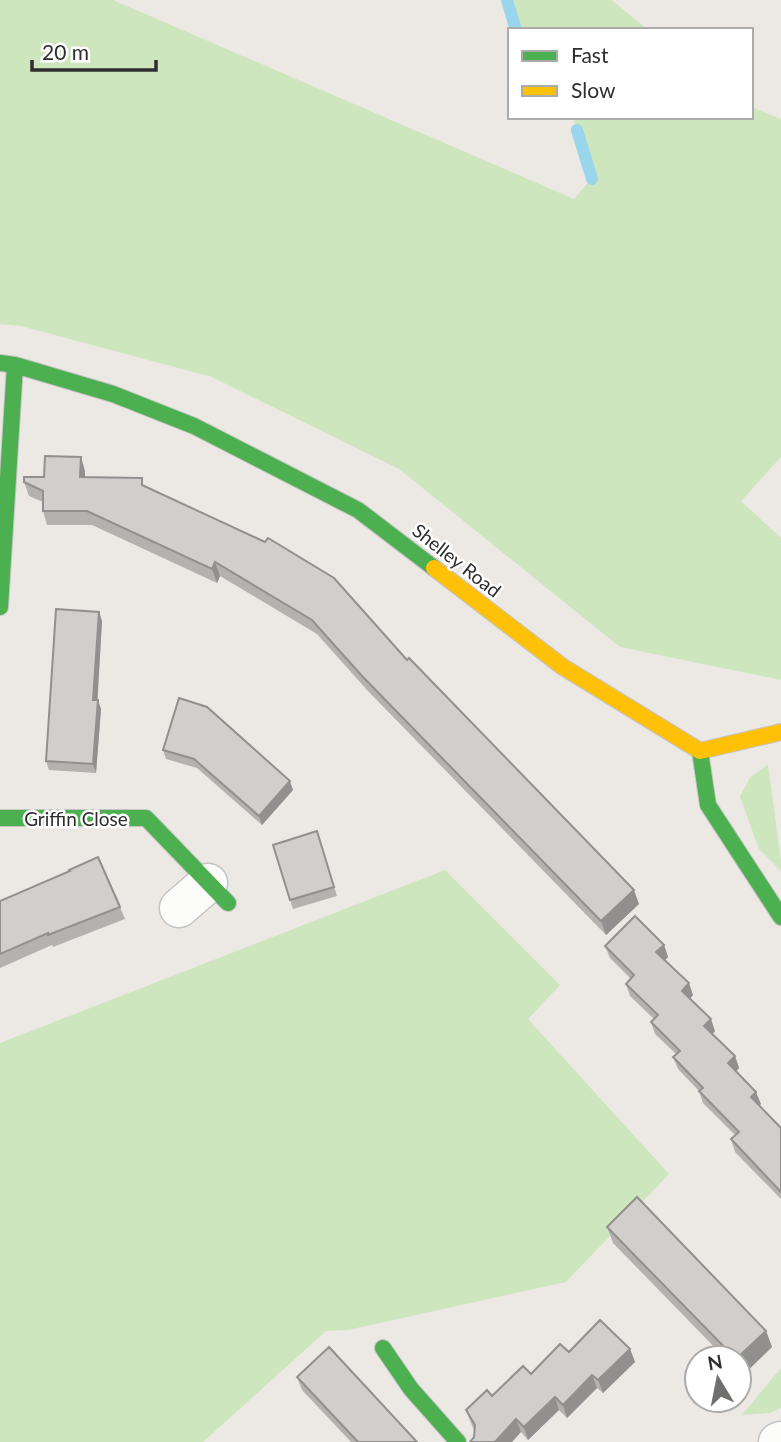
<svg xmlns="http://www.w3.org/2000/svg" width="781" height="1442" viewBox="0 0 781 1442" font-family="Lato,sans-serif">
  <rect width="100%" height="100%" fill="#ece8e4"/>
  <!-- green -->
  <path fill="#cee6be" d="M0,0H113L574,199L591,179L573,117H751V107L781,119V457L741,501L781,538V680L620,647L399,469L212,377L21,326L0,324Z
    M507,0H612L648,30H516Z
    M768,765L781,860V871L759,849L740,797L750,777Z
    M445,870L560,985L528,1019L669,1174L566,1282L348,1330L326,1331L203,1442H0V1043Z
    M781,1368V1408L770,1413L742,1415Z"/>
  <g fill="none" stroke-linecap="round" stroke-linejoin="round">
    <!-- stream -->
    <path stroke="#99d6ec" stroke-width="12" d="M507,0L516,30
      M577,130L592,179"/>
    <!-- street casing -->
    <g stroke="#c5c4c5" stroke-width="41">
      <path id="street" d="M179,908L208,883
        M778,1442L781,1441"/>
    </g>
    <!-- fast casing -->
    <g stroke="#c5c4c5" stroke-width="18">
      <path id="fast" d="M0,363L15,365L113,394L194,426L358,510L434,568
        M0,607L15,365
        M700,751L708,805L781,917
        M0,818H146L228,903
        M383,1348L411,1389L458,1442"/>
    </g>
    <!-- slow casing -->
    <g stroke="#c5c4c5" stroke-width="18">
      <path id="slow" d="M434,568L563,667L700,751
        M700,751L781,732"/>
    </g>
    <!-- street -->
    <use href="#street" stroke="#fcfcfb" stroke-width="38"/>
    <!-- fast -->
    <use href="#fast" stroke="#4caf50" stroke-width="16"/>
    <!-- slow -->
    <use href="#slow" stroke="#ffc107" stroke-width="16"/>
  </g>
  <!-- wall -->
  <path fill="#b4b1af" d="M85,471V477L145,486L407,660L639,904L606,935L367,690L317,634L220,576L217,583L92,525H47L43,511V502L29,496L24,482L44,477Z
    M99,612L102,621L97,700L101,709L96,773L49,770L46,761Z
    M163,750L293,790L262,825L197,768L166,759Z
    M320,840L337,896L293,909L290,900Z
    M0,901L120,907L125,919L53,947L52,945L0,968Z
    M664,945L668,957L665,960L693,995L690,999L715,1031L712,1034L735,1056L739,1068L736,1071L761,1104L759,1106L781,1128V1199L735,1152L731,1139L735,1135L703,1103L699,1091L678,1069L673,1057L676,1054L655,1034L651,1022L654,1019L630,996L626,984L631,979L610,958L605,946Z
    M607,1227L766,1331L772,1347L742,1376L739,1373V1358H725L613,1243Z
    M630,1349L635,1362L603,1393L597,1388L567,1418L559,1410L528,1440L521,1432L474,1437V1430L471,1423L466,1410L569,1352Z
    M297,1377L417,1442H351L302,1390Z"/>
  <!-- shaded-wall -->
  <path fill="#92908e" d="M81,457L85,471V491L80,477Z
    M215,562L220,576L217,583L212,569Z
    M99,612L102,621L97,709L93,700Z
    M98,700L101,709L96,773L93,764Z
    M290,781L293,790L262,825L259,816Z
    M634,890L639,904L606,935L601,921Z
    M664,945L668,957L661,964L656,952Z
    M689,983L693,995L686,1003L682,991Z
    M711,1019L715,1031L709,1038L704,1026Z
    M735,1056L739,1068L733,1075L728,1063Z
    M756,1092L761,1104L755,1109L751,1097Z
    M766,1331L772,1347L742,1376L739,1368V1358H737Z
    M630,1349L635,1362L603,1393L598,1380Z
    M592,1375L597,1388L567,1418L563,1405Z
    M555,1397L559,1410L528,1440L524,1427Z
    M516,1419L521,1432L512,1442H495Z"/>
  <!-- building -->
  <path fill="#d1cecb" stroke="#92908e" stroke-width="2" d="M45,456L81,457L80,477L142,478V485L265,542L268,538L334,578L407,660L409,658L634,890L601,921L362,676L312,620L215,562L212,569L87,511H43V491L24,482V477H44Z
    M56,609L99,612L93,700H98L93,764L46,761Z
    M179,698L207,707L290,781L259,816L194,759L163,750Z
    M317,831L334,887L290,900L273,845Z
    M98,857L120,907L48,935V933L0,954V901L70,871L69,870Z
    M635,916L664,945L656,952L689,983L682,991L711,1019L704,1026L735,1056L728,1063L756,1092L751,1097L781,1128V1192L731,1139L739,1132L699,1091L703,1088L673,1057L680,1051L651,1022L658,1015L626,984L634,975L605,946Z
    M637,1197L766,1331L737,1358H735L607,1227Z
    M600,1320L630,1349L598,1380L592,1375L563,1405L555,1397L524,1427L516,1419L495,1442H470L474,1437L475,1425L466,1410L487,1390L492,1396L523,1366L531,1374L560,1344L569,1352Z
    M329,1347L417,1442H358L297,1377Z"/>
  <g text-anchor="middle" dominant-baseline="central" stroke-width="5" stroke-linejoin="round" paint-order="stroke">
    <!-- street labels -->
    <g font-size="19" fill="#2e2e2e" stroke="#fff">
      <text transform="translate(457 560) rotate(38)">Shelley Road</text>
      <text x="76" y="818">Griffin Close</text>
    </g>
  </g>
  <!-- legend -->
  <rect x="508" y="28" width="245" height="91" fill="#ffffff" stroke="#ababab" stroke-width="2"/>
  <rect x="522" y="51" width="35" height="10" fill="#4caf50" stroke="#ababab" stroke-width="2"/>
  <text x="571" y="63" font-size="21" fill="#2e2e2e">Fast</text>
  <rect x="522" y="86" width="35" height="10" fill="#ffc107" stroke="#ababab" stroke-width="2"/>
  <text x="571" y="98" font-size="21" fill="#2e2e2e">Slow</text>
  <!-- north arrow -->
  <g transform="translate(718 1379) rotate(350)"><circle r="33" fill="#ffffff" stroke="#ababab" stroke-width="2"/>
  <path d="M0-5L12 26L0 18L-12 26Z" fill="#706f6e"/>
  <text y="-10" font-size="19" font-weight="bold" text-anchor="middle" fill="#2e2e2e">N</text>
  </g>
  <!-- scale -->
  <path d="M32 60v10h124v-10" fill="none" stroke="#2e2e2e" stroke-width="3.5"/>
  <text x="42" y="60" font-size="21" fill="#2e2e2e" stroke="#ffffff" stroke-width="5" paint-order="stroke">20 m</text>
</svg>
